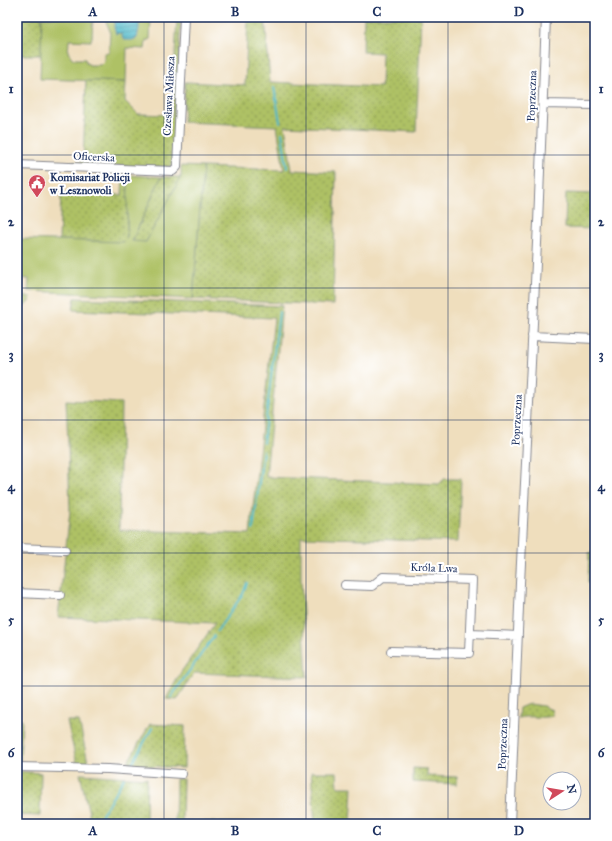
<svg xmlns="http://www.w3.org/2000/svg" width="612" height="841" viewBox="0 0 612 841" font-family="'IM FELL Great Primer',serif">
  <defs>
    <pattern id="grass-dots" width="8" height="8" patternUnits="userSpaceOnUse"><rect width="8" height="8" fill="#aec165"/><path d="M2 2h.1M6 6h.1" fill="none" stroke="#8d9d56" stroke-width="1.8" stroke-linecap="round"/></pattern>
    <pattern id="water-rules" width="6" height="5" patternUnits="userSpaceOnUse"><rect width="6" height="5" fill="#4cb8c8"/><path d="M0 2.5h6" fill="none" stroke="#3e96a6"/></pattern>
  </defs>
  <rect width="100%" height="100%" fill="#fff"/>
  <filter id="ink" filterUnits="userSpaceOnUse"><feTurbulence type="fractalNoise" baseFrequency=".025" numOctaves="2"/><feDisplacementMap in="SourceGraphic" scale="8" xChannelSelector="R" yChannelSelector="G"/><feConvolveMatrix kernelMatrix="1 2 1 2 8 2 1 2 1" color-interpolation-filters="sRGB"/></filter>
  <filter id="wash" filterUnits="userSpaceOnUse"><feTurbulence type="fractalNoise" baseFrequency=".012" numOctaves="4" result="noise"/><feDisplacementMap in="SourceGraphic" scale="16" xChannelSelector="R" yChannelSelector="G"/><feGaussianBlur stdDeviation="0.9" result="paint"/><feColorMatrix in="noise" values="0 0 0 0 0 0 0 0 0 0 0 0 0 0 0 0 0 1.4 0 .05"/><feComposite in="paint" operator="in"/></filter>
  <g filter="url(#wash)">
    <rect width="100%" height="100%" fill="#efdebd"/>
    <!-- grass -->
    <path fill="url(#grass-dots)" stroke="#647862" d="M17,17H42L41,55H17Z
      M177,17H181L174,159L171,167L72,165V162H83L86,80L126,82L125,101L138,114L172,115Z
      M248,17H265L270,82L381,87L382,53L363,52L364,17H421L416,132L285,126L292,170L336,172L333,305L193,299L203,167L284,170L277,126L183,122L185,82L245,85Z
      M123,175H128L127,238L123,242L59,240L61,193L122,195Z
      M161,177H181L146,242H132Z
      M566,193L595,194V229L565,228Z
      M18,296L31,297C29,304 24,307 17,311Z
      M75,298L282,306L266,477L439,484L444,479H461L458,542L301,537V581L307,677L194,673L177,700L166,699L181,672L215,623L58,617L70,511L68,442L66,400L121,403L119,530L250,534L274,318L73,310Z
      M589,553H595C595,559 593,563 593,568C592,573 593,578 594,583H588Z
      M530,704L543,706L552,710V716C541,719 529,715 518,718L519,708L526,705Z
      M17,719H22L20,762H17Z
      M67,721H79L88,762L93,764H77Z
      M150,724L185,726L184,768L126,765Z
      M413,768L427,769V776L457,777V784L413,782Z
      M17,771L41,773L40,816L17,815Z
      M311,772H337L338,787H353L351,824H315Z
      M80,774L147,778L146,820L175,821L176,779H183L182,821L261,824H88L90,818Z"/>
    <!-- garden -->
    <path fill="#aec165" stroke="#647862" d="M42,17H93L92,38L91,39V41L69,40L68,52L73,59H85L86,63L90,65H100L104,61V53L109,52L110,31L104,17H151L150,39L146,41L145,49L127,48L126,82L40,79Z
      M181,166L203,167L193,299L28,291L29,279L17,278L20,239L123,242L127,238L128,175L161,177L132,241L146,242L181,177Z"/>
    <!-- water -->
    <path fill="url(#water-rules)" stroke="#347493" d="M115,17H138L139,19V28L137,38L132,40H124L122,37V34L118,33L116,34L114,27Z"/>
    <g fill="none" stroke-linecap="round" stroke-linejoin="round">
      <!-- stream -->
      <path stroke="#4cb8c8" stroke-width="2" d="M274,87L280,122
        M282,133L287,168
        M263,443L279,312
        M253,530L263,451
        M217,631L243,594L247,583
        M171,697L214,636
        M131,766L152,728
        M98,824L100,818L124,778"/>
    </g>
  </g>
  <g filter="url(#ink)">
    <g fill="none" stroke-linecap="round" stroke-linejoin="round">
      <!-- street casing -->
      <g stroke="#85868e" stroke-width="10">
        <path id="street" d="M543,104L595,105
          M17,165L173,171L177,167L184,17
          M532,336L595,339
          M17,548L65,550
          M345,585L372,586L383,577L472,580L469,653L391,651
          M17,593L60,595
          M470,634L518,636
          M17,767L108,769L182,774
          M510,824L520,583L538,223L546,17"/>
      </g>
      <!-- street -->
      <use href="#street" stroke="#fff" stroke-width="8"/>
    </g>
  </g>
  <!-- grid -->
  <path fill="none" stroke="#1b2f5e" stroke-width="1" stroke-opacity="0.55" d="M164,17V824M306,17V824M448,17V824M17,155H595M17,288H595M17,420H595M17,553H595M17,686H595"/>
  <!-- icons -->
  <defs>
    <g id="civic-pin" transform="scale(0.9)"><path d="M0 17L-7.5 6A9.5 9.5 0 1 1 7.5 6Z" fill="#d1495b" stroke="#fff"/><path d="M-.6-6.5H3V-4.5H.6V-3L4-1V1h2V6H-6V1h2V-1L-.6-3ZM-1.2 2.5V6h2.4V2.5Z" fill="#fff"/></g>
  </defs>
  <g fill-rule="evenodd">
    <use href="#civic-pin" x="37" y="183"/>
  </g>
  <g text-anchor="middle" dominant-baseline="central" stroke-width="4" stroke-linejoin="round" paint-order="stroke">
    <!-- street labels -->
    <g font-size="11" fill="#1b2f5e" stroke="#fff">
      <text transform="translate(169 96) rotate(-87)">Czesława Miłosza</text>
      <text transform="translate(532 96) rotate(-88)">Poprzeczna</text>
      <text transform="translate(94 157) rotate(3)">Oficerska</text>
      <text transform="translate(517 420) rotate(-87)">Poprzeczna</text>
      <text transform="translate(434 568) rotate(2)">Króla Lwa</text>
      <text transform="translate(503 744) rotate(-88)">Poprzeczna</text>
    </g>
    <!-- poi labels -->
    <g font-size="11" font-weight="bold" fill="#1b2f5e" stroke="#fff" text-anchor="start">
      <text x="50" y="177">Komisariat Policji<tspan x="50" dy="13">w Lesznowoli</tspan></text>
    </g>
  </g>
  <!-- margin -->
  <rect width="612" height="841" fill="none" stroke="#fff" stroke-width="44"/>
  <!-- north arrow -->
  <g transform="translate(562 791) rotate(78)"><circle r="19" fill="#ffffff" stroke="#a4acbf"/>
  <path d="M0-3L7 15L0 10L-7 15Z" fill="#d1495b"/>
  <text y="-6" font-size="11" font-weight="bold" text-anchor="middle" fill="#1b2f5e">N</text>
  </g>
  <rect x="22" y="22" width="568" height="797" fill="none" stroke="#1b2f5e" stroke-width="1.5"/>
  <g font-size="13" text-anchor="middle" font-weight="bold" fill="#1b2f5e">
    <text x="93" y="16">A</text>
    <text x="235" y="16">B</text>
    <text x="377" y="16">C</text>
    <text x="519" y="16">D</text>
    <text x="11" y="93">1</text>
    <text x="601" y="93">1</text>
    <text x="11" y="226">2</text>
    <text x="601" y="226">2</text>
    <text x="11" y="359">3</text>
    <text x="601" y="359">3</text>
    <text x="11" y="491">4</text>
    <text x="601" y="491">4</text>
    <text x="11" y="624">5</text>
    <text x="601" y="624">5</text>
    <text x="11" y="757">6</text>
    <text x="601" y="757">6</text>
    <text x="93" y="835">A</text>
    <text x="235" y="835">B</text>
    <text x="377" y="835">C</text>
    <text x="519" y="835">D</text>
  </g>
</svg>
